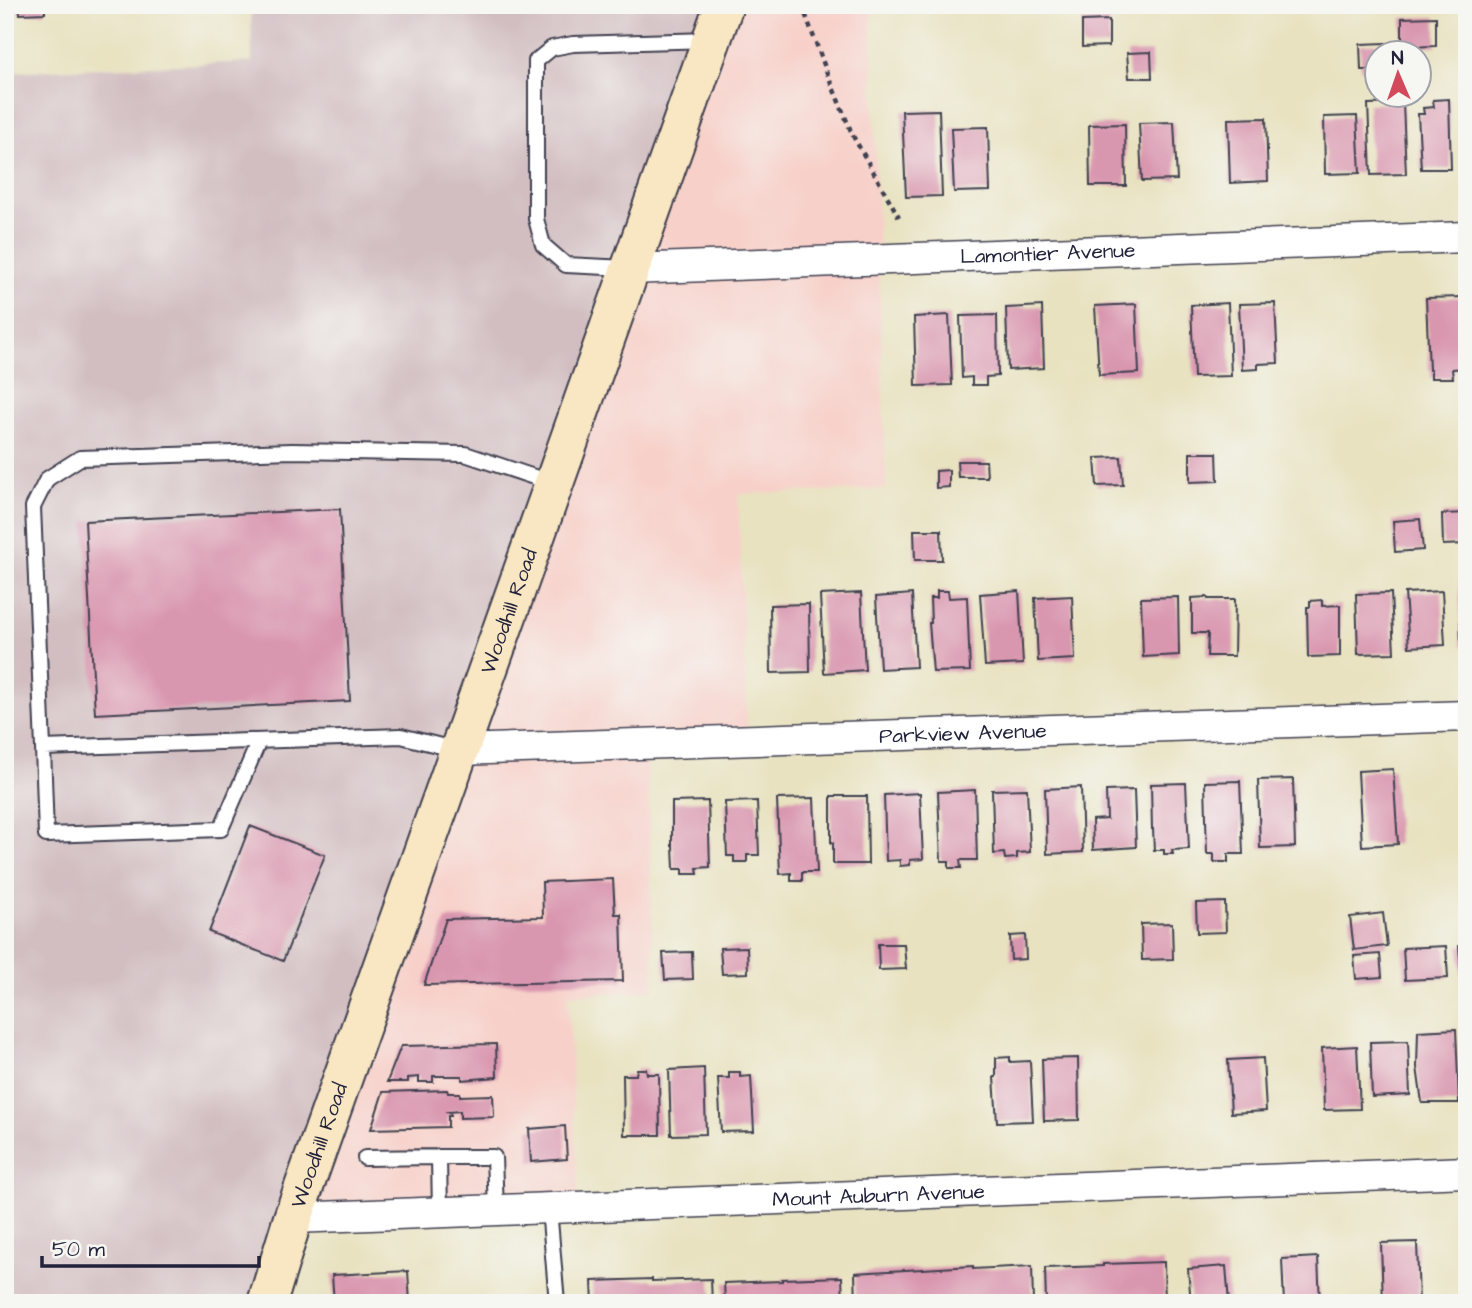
<svg xmlns="http://www.w3.org/2000/svg" width="1472" height="1308" viewBox="0 0 1472 1308" font-family="'Architects Daughter',sans-serif">
  <rect width="100%" height="100%" fill="#f6f6f2"/>
  <filter id="ink" filterUnits="userSpaceOnUse"><feTurbulence type="fractalNoise" baseFrequency=".0143" numOctaves="2"/><feDisplacementMap in="SourceGraphic" scale="14" xChannelSelector="R" yChannelSelector="G"/><feConvolveMatrix kernelMatrix="1 2 1 2 8 2 1 2 1" color-interpolation-filters="sRGB"/></filter>
  <filter id="wash" filterUnits="userSpaceOnUse"><feTurbulence type="fractalNoise" baseFrequency=".00686" numOctaves="4" result="noise"/><feDisplacementMap in="SourceGraphic" scale="28" xChannelSelector="R" yChannelSelector="G"/><feGaussianBlur stdDeviation="1.57" result="paint"/><feColorMatrix in="noise" values="0 0 0 0 0 0 0 0 0 0 0 0 0 0 0 0 0 1.4 0 .05"/><feComposite in="paint" operator="in"/></filter>
  <g filter="url(#wash)">
    <rect width="100%" height="100%" fill="#e8e2c0"/>
    <!-- built -->
    <path fill="#f7d0c9" d="M724,5H871L886,489L738,494L748,740L647,744L654,990L568,995L579,1207L293,1218Z"/>
    <!-- industrial -->
    <path fill="#d2bec1" d="M251,5H724L267,1303H5V72L252,62Z"/>
    <g id="blocks">
      <!-- building -->
      <path fill="#d996af" d="M19,5H45V13L20,14Z
        M1436,17V46L1402,47V18Z
        M1109,20V46L1082,47V21Z
        M1386,43L1387,52H1378V70H1361L1360,44Z
        M1151,52L1152,78H1129L1127,53Z
        M1449,99L1451,169H1421L1418,114H1424L1423,108L1434,107L1433,100Z
        M1403,103L1406,174L1371,175L1368,104Z
        M939,110L942,196L906,197L902,111Z
        M1357,116L1360,173L1325,174L1324,117Z
        M1266,118L1268,181L1230,183L1228,119Z
        M1174,122L1177,180L1142,181L1139,123Z
        M1125,124L1126,186H1090L1089,125Z
        M988,127L990,191L954,192L951,128Z
        M1462,297L1466,368L1452,369L1453,378H1431V370H1429L1426,298Z
        M1228,303L1231,376L1194,377L1191,305Z
        M1275,303L1278,363L1258,364V369L1242,370L1239,304Z
        M1136,304L1139,373L1099,375L1095,306Z
        M1042,306L1044,368L1008,370L1006,308Z
        M949,315L952,385L916,386L914,317Z
        M997,315L998,376L986,377V385H972V377L962,378L960,316Z
        M1190,453H1217L1218,481L1190,482Z
        M1121,457L1123,485L1097,486L1095,458Z
        M957,461H986L987,477H958Z
        M949,470V487L936,488V471Z
        M340,509L350,701L95,714L85,521Z
        M1467,513V544L1443,545L1442,514Z
        M1420,519L1423,550L1395,552L1393,521Z
        M914,530H941L942,560H915Z
        M1459,575H1467V645L1461,646Z
        M937,591H948L949,598L967,597L970,671L933,672L929,623H931L930,598H937Z
        M1019,591L1023,664L985,666L980,594Z
        M1442,591L1445,645L1409,647L1405,593Z
        M861,593L865,670L824,673L820,595Z
        M1391,593L1394,653L1358,654L1356,594Z
        M912,594L916,667L880,669L876,597Z
        M1072,596L1075,659L1038,661L1035,598Z
        M1178,597L1179,655L1143,657L1141,598Z
        M1207,597L1208,599H1235L1234,656H1207L1208,633H1192V598Z
        M1322,600V606L1340,605V656L1308,657L1307,607H1310V601Z
        M809,604L810,672L771,673L770,605Z
        M1393,769L1398,844L1362,846L1358,771Z
        M1293,779L1295,847L1260,848L1258,780Z
        M1240,781L1243,854H1228V862H1214V854H1207L1205,782Z
        M1186,783L1189,849L1172,850L1173,854H1164V850H1154L1153,829H1152L1151,784Z
        M1081,787L1083,852L1047,854L1045,789Z
        M1027,789L1030,852L1017,853V858L1005,859L1004,853L994,854L992,790Z
        M975,790L977,860H960L961,868H949V861H941L938,792Z
        M1134,790L1136,847L1093,850L1092,820L1107,819L1106,791Z
        M920,793L923,859L910,860V865L900,866V860L886,861L884,795Z
        M831,796H867L868,864H833V843H831Z
        M814,798L817,872H802V881H791V873L780,874L777,799Z
        M708,801L710,867L697,868L698,874H683V869H674L673,846H672V802Z
        M757,801L759,855H747V862H734V856H727L725,802Z
        M250,826L325,855L283,961L209,932Z
        M613,879L615,914H621L623,981L424,985L446,919L543,917L542,882Z
        M1225,902L1226,932L1197,933L1196,903Z
        M1383,913L1387,946L1354,950L1350,917Z
        M1172,923L1173,959L1142,960L1141,924Z
        M1025,935L1026,959L1011,960L1010,936Z
        M878,944H904L906,969L879,970Z
        M1467,945V983H1462L1459,946Z
        M1446,946L1448,978L1405,980L1403,948Z
        M747,947L748,973L722,974L720,948Z
        M692,952L693,979L665,980L663,953Z
        M1380,954L1382,977L1356,979L1354,956Z
        M1456,1029L1459,1103H1422L1417,1067L1418,1031Z
        M1408,1041L1410,1095L1372,1097L1370,1042Z
        M496,1044L497,1077L462,1080V1076H433V1082H419V1077L408,1078V1082H387L401,1046Z
        M1357,1046L1360,1109L1324,1110L1322,1048Z
        M1010,1057V1062L1030,1061L1033,1121L997,1122L994,1077H996V1058Z
        M1078,1058L1079,1120L1044,1121L1042,1059Z
        M1263,1058L1266,1111L1231,1113L1228,1060Z
        M704,1068L706,1134L671,1135L669,1070Z
        M637,1069H646L647,1074H659L660,1135H624L623,1075H636Z
        M729,1072H740V1077L751,1076L754,1131L721,1132L718,1078H729Z
        M447,1090L448,1093H460V1096L493,1095L494,1117L460,1118V1111L448,1112L450,1113L451,1116H448V1127L371,1129L383,1092Z
        M565,1126L567,1159L531,1162L529,1129Z
        M1417,1242L1419,1303H1383L1381,1243Z
        M1318,1257L1320,1303H1284L1282,1259Z
        M1164,1262L1165,1303H1046L1045,1268L1103,1266V1264Z
        M973,1266V1269L1032,1266L1033,1303H856L855,1273Z
        M1226,1266L1229,1303H1191L1188,1269Z
        M408,1271L410,1303H334L332,1275Z
        M842,1277L843,1303H725L724,1283L782,1281V1279Z
        M652,1279V1281L711,1279L712,1303H593L592,1281Z"/>
    </g>
  </g>
  <g filter="url(#ink)">
    <use href="#blocks" fill-opacity="0" stroke="#403f4f" stroke-width="2"/>
    <g fill="none" stroke-linecap="round" stroke-linejoin="round">
      <!-- lane casing -->
      <g stroke="#403f4f" stroke-width="18">
        <path id="lane" d="M627,268L566,265L543,245L536,219V61L552,48L573,44L710,40
          M43,748L46,835L221,829L259,741
          M457,750L401,736L43,748L33,507L47,479L80,458L292,451L465,454L552,483
          M365,1158L439,1157
          M549,1208L557,1303
          M440,1212L439,1157H494L496,1210"/>
      </g>
      <!-- street casing -->
      <g stroke="#403f4f" stroke-width="33">
        <g id="street">
          <path id="s1" d="M630,269L1467,237"/>
          <path id="s2" d="M459,750L1467,716"/>
          <path id="s3" d="M293,1218L1467,1172"/>
        </g>
      </g>
      <!-- secondary casing -->
      <g stroke="#403f4f" stroke-width="42">
        <g id="secondary">
          <path id="s4" d="M267,1303L293,1218L724,5"/>
        </g>
      </g>
      <!-- path -->
      <path stroke="#403f4f" stroke-width="4.5" stroke-dasharray="5 5" stroke-linecap="butt" d="M802,5L827,73L853,136L899,217"/>
      <!-- lane -->
      <use href="#lane" stroke="#fff" stroke-width="14"/>
      <!-- street -->
      <use href="#street" stroke="#fff" stroke-width="30"/>
      <!-- secondary -->
      <use href="#secondary" stroke="#f9e7c3" stroke-width="38"/>
    </g>
  </g>
  <g text-anchor="middle" dominant-baseline="central" stroke-width="6" stroke-linejoin="round" paint-order="stroke">
    <!-- street labels -->
    <g font-size="21" fill="#22223b" stroke="#f6f6f2">
      <text stroke="none"><textPath href="#s1" startOffset="418">Lamontier Avenue</textPath></text>
      <text stroke="none"><textPath href="#s4" startOffset="733">Woodhill Road</textPath></text>
      <text stroke="none"><textPath href="#s2" startOffset="504">Parkview Avenue</textPath></text>
      <text stroke="none"><textPath href="#s4" startOffset="166">Woodhill Road</textPath></text>
      <text stroke="none"><textPath href="#s3" startOffset="586">Mount Auburn Avenue</textPath></text>
    </g>
  </g>
  <!-- margin -->
  <rect width="1472" height="1308" fill="none" stroke="#f6f6f2" stroke-width="28"/>
  <!-- north arrow -->
  <g transform="translate(1398 74) rotate(358)"><circle r="33" fill="#f6f6f2" stroke="#a1a1a9" stroke-width="2"/>
  <path d="M0-5L12 26L0 18L-12 26Z" fill="#d1495b"/>
  <text y="-10" font-size="19" font-weight="bold" text-anchor="middle" fill="#22223b">N</text>
  </g>
  <!-- scale -->
  <path d="M42 1256v10h217v-10" fill="none" stroke="#22223b" stroke-width="3.5"/>
  <text x="52" y="1256" font-size="21" fill="#22223b" stroke="#f6f6f2" stroke-width="5" paint-order="stroke">50 m</text>
</svg>
